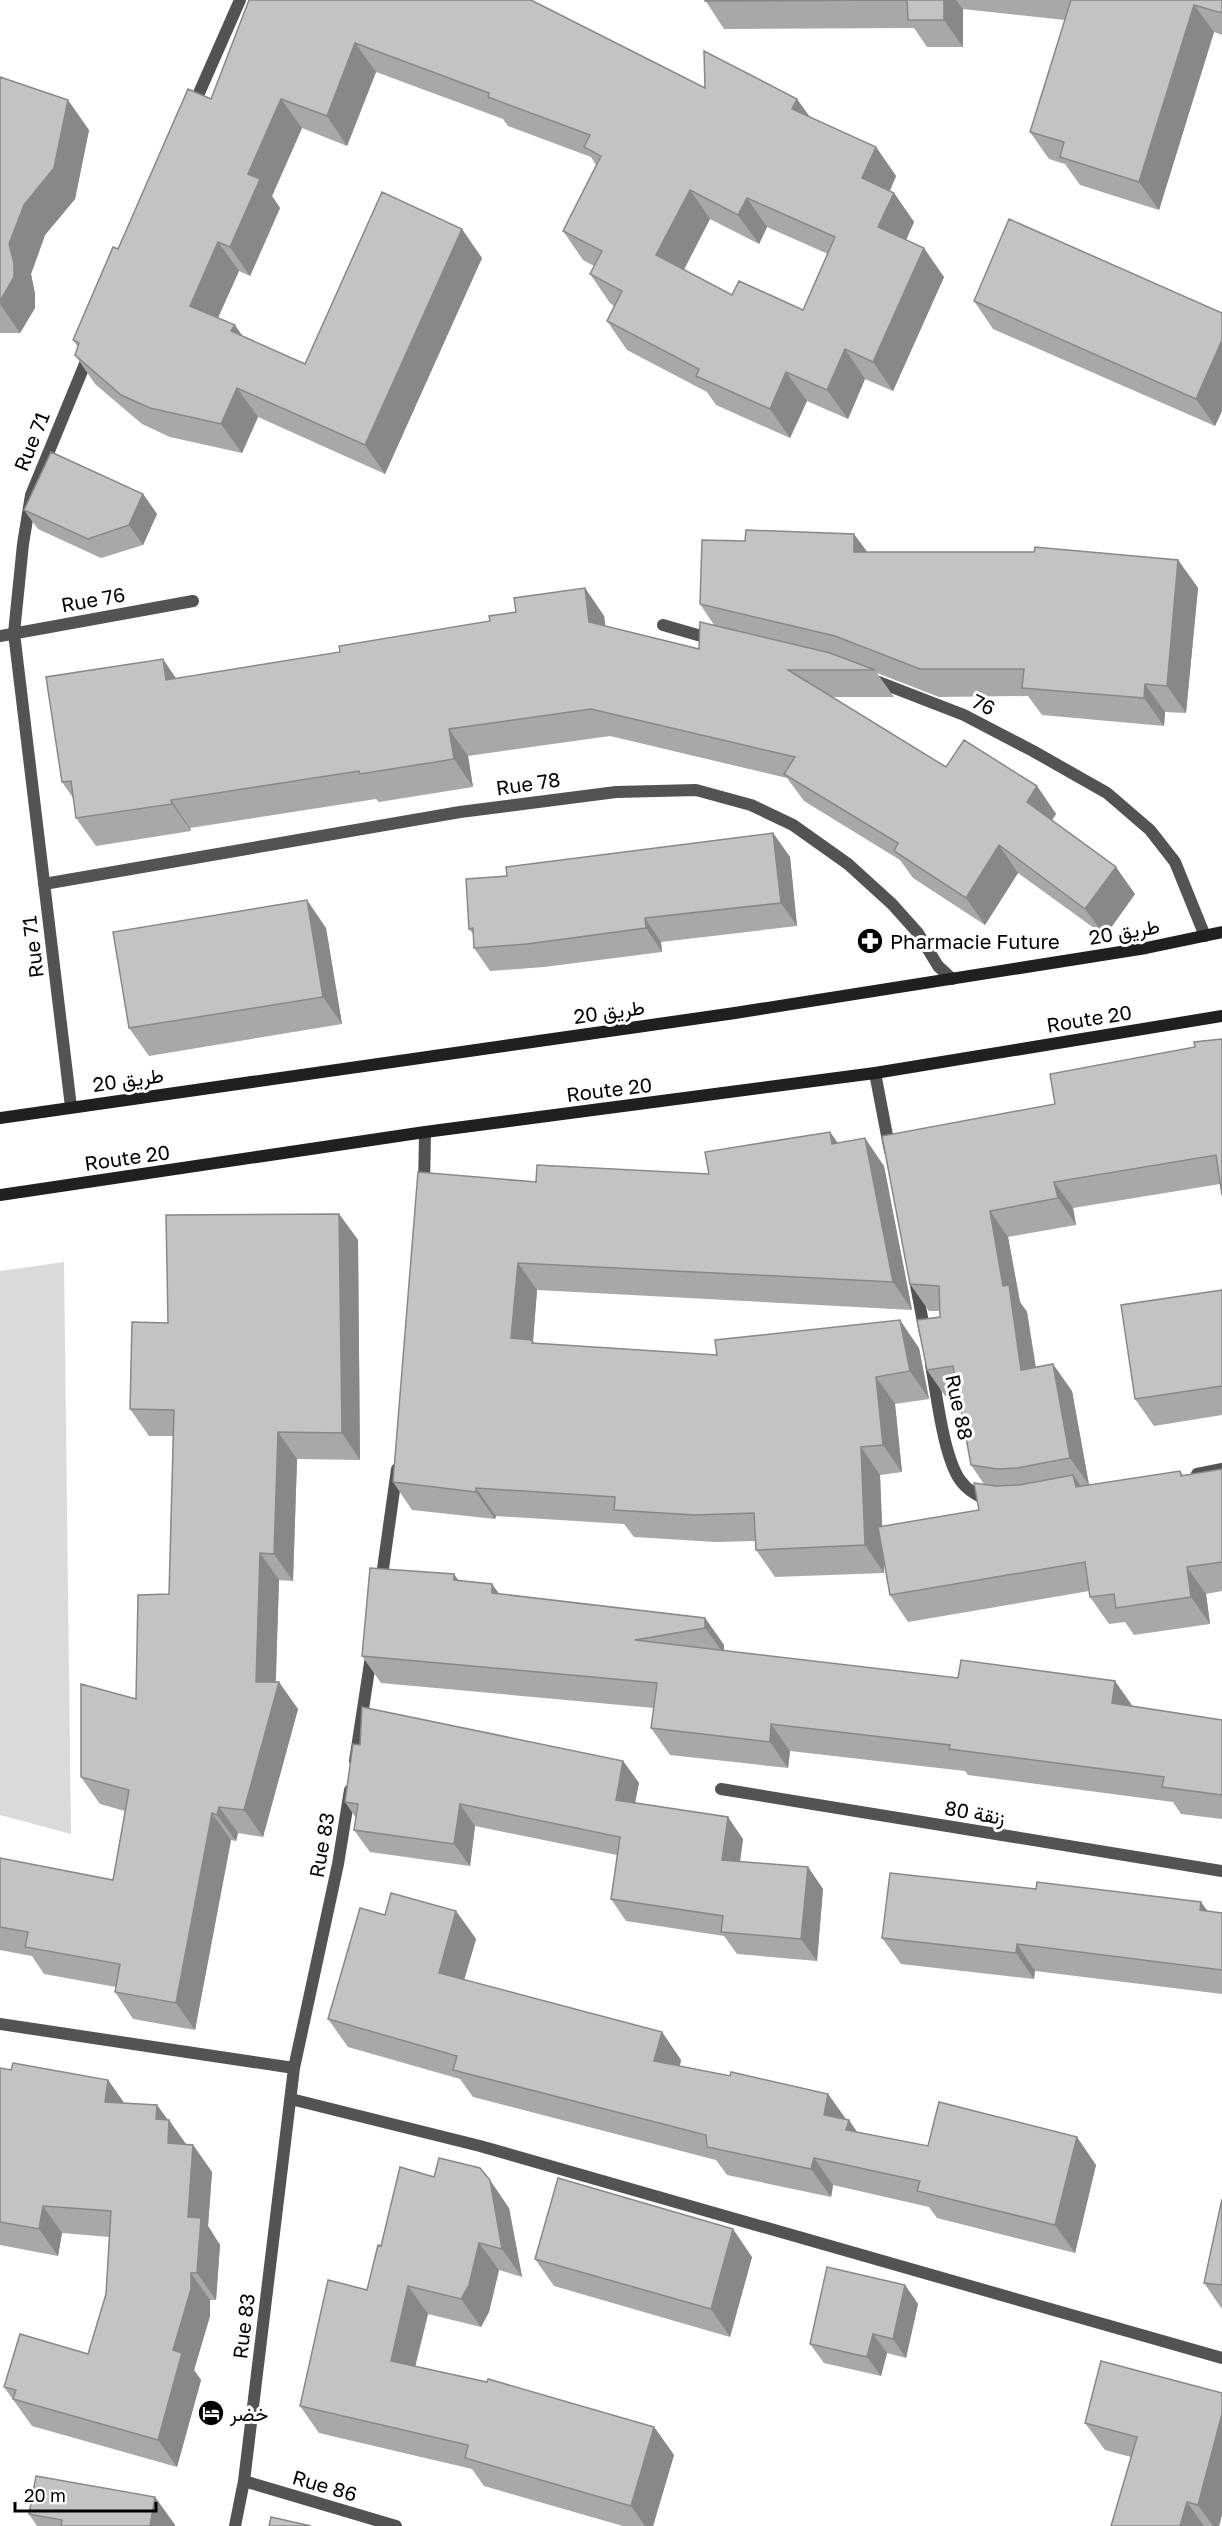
<svg xmlns="http://www.w3.org/2000/svg" width="1222" height="2526" viewBox="0 0 1222 2526" font-family="'Golos Text',Vazirmatn,sans-serif">
  <rect width="100%" height="100%" fill="#fff"/>
  <!-- grass -->
  <path fill="#dadada" d="M64,1262L71,1834L0,1815V1271Z"/>
  <g fill="none" stroke-linecap="round" stroke-linejoin="round">
    <!-- minor -->
    <path stroke="#535353" stroke-width="12" d="M192,109L240,0
      M663,625L715,640
      M0,636L193,601
      M871,679L964,715L1033,751L1107,793L1150,830L1175,862L1205,936
      M44,884L460,812L616,792L696,790L751,805L793,825L848,864L892,904L918,933L938,966L952,979
      M875,1073L890,1151
      M71,1107L14,633L23,544L31,495L89,354
      M424,1189L425,1132
      M915,1280L925,1333
      M931,1365C937,1395 943,1455 960,1480C968,1491 978,1496 990,1501
      M1197,1474L1222,1469
      M381,1583L397,1469
      M355,1761L372,1650
      M721,1789L1222,1871
      M0,2024L294,2068
      M291,2099L480,2146L1222,2358
      M244,2481L396,2526
      M235,2526L244,2481L294,2068L338,1864L350,1790"/>
    <!-- secondary -->
    <path stroke="#202020" stroke-width="12" d="M0,1118L735,1013L1146,948L1222,932
      M0,1195L425,1132L875,1073L1222,1016"/>
  </g>
  <!-- wall -->
  <path fill="#a8a8a8" fill-rule="evenodd" d="M249,0L705,88L810,117L876,147L896,176L890,191L894,193L914,222L906,240L944,277L893,391L865,379L848,419L807,401L790,438L716,405L707,392L627,350L607,321L614,306L610,303L590,274L594,266L583,260L563,231L596,165L591,157L508,126L503,119L376,72L347,146L302,128L272,196L280,208L250,276L239,271L218,318L242,336L305,364L482,258L385,474L258,417L242,453L170,437L142,424L95,384L75,355L78,347L73,340L118,249L211,99ZM710,219L759,244L767,227L828,254L803,310L732,295L684,270Z
    M705,0H1222V35L1214,32L1159,210L1080,185L1065,164L1049,159L1030,132L1065,20L963,9V47H927L914,28L724,29Z
    M0,77L89,130L75,199L45,235L31,274L35,294V308L20,333H0Z
    M974,301L1222,313V411L1215,426L993,329Z
    M143,494L157,514L143,545L101,558L38,529L24,510Z
    M868,552L1178,560L1198,588L1186,713L1165,712L1164,726L1042,715L1028,696L939,697L877,673L894,697H833L946,767L1037,786L1056,814L1052,820L1135,894L1105,936L1018,873L985,925L913,878L900,860L804,801L787,778L610,736L468,756L473,787L379,802L376,799L190,828L191,831L96,846L76,818L73,798L62,782L177,679L340,652L490,621L585,588L604,616L605,626L699,649L714,625L700,604Z
    M773,833L790,857L797,926L661,942L662,952L544,967L490,971L474,948L473,934L469,929L507,876Z
    M326,928L342,1024L149,1056L129,1028Z
    M1222,1039L1220,1184L1073,1208L1076,1225L1008,1237L1020,1302L1027,1312L1036,1367L1072,1391L1089,1485L1180,1471L1183,1475L1222,1469V1591L1206,1594L1210,1624L1134,1635L1125,1622L1109,1624L1090,1597L1089,1591L908,1622L890,1595L884,1563V1573L775,1577L756,1550L755,1541L715,1542L634,1537L624,1524L496,1516L495,1519L412,1510L393,1482L536,1182L709,1174L830,1132L838,1143L884,1166L912,1310L537,1290L533,1341L534,1343L717,1355L919,1348L929,1399L895,1404L902,1472L880,1475L882,1527L979,1510L984,1484L971,1465L958,1394L945,1396L927,1370L940,1317V1311H929L910,1284L1055,1104L1195,1047Z
    M339,1214L358,1240L360,1460L297,1459L293,1581L279,1580L276,1682L298,1709L263,1837L238,1833L236,1841L231,1840L195,2030L133,2019L115,1992L116,1987L44,1974L32,1956L0,1950V1858L113,1880L125,1811L100,1804L81,1777L136,1699L169,1594L173,1436H149L130,1409L168,1323Z
    M1222,1290V1415L1154,1426L1135,1399Z
    M459,1581L492,1584L499,1594L705,1618L724,1645V1651L1222,1720V1819L1181,1814L1173,1802L968,1775L965,1771L790,1751L788,1768L670,1755L651,1728L654,1708L381,1683L362,1656Z
    M623,1761L639,1783L635,1803L743,1839L740,1862L808,1867L823,1889L817,1961L737,1954L724,1936L626,1921L611,1899L617,1855L475,1826L470,1866L370,1852L354,1830L356,1818L345,1802Z
    M456,1911L476,1939L464,1980L662,2032L681,2060L680,2066L828,2094L846,2119L857,2132L928,2146L1096,2165L1075,2253L937,2218L929,2207L833,2185L831,2197L727,2175L716,2160L473,2097L460,2079L348,2047L328,2019L385,1915Z
    M1207,1911L1222,1913V1994L1035,1971L1034,1979L901,1964L882,1938Z
    M0,2068L11,2070L108,2080L124,2103L157,2105L186,2144L193,2145L212,2172L208,2226L220,2245L216,2300H210V2316L194,2370L201,2380L177,2467L32,2426L4,2387L88,2354L106,2294L109,2237L62,2233L58,2256L0,2245Z
    M1222,2199V2309L1204,2283Z
    M509,2208L522,2277L499,2270L489,2312L481,2327L428,2314L415,2366L654,2427L674,2455L653,2526H623L484,2486L472,2469L319,2433L300,2406L367,2290L381,2246Z
    M752,2257L730,2337L554,2286L535,2259Z
    M905,2285L918,2304L906,2358L887,2353L881,2376L824,2363L810,2344Z
    M1222,2393V2515L1219,2526H1111L1131,2457L1105,2450L1085,2423Z
    M155,2497L175,2525V2526H37L29,2514Z"/>
  <!-- shaded-wall -->
  <path fill="#888" d="M944,0H956L963,9V47L944,20Z
    M1194,5L1214,32L1159,210L1139,182Z
    M355,43L376,72L347,146L327,116Z
    M281,99L302,128L272,196L280,208L250,276L230,247L248,174Z
    M797,99L818,128L792,109Z
    M68,100L89,130L75,199L45,235L31,274L35,294V308L20,333L0,304L9,244L24,205Z
    M876,147L896,176L882,207L862,178Z
    M690,190L710,219L676,284L656,255Z
    M894,193L914,222L899,256L878,227Z
    M747,198L767,227L759,244L738,215Z
    M462,229L482,258L385,474L365,445Z
    M218,242L239,271L210,335L190,306Z
    M924,248L944,277L893,391L873,362Z
    M235,325L255,354L231,331Z
    M1222,340V411L1215,426L1196,399Z
    M845,349L865,379L848,419L827,390Z
    M786,372L807,401L790,438L770,409Z
    M237,388L258,417L242,453L221,424Z
    M143,494L157,514L143,545L129,525Z
    M854,534L874,561L854,552Z
    M1178,560L1198,588L1186,713L1167,686Z
    M585,588L604,616L609,650L589,622Z
    M163,659L182,687L166,680Z
    M1145,684L1165,712L1164,726L1144,698Z
    M449,729L468,756L473,787L454,759Z
    M1037,786L1056,814L1046,829L1027,802Z
    M171,800L190,828L191,831L172,804Z
    M773,833L790,857L797,926L781,903Z
    M999,845L1018,873L985,925L966,898Z
    M1116,867L1135,894L1105,936L1085,909Z
    M307,900L326,928L342,1024L323,997Z
    M645,918L661,942L662,952L646,928Z
    M830,1132L849,1159L832,1144Z
    M865,1138L884,1166L912,1310L893,1282Z
    M1054,1182L1073,1208L1076,1225L1058,1198Z
    M990,1211L1008,1237L1020,1302L1027,1312L1040,1397L1021,1370L1003,1286Z
    M339,1214L358,1240L360,1460L342,1433Z
    M518,1263L537,1290L533,1341L552,1368L511,1338Z
    M900,1320L919,1348L929,1399L910,1371Z
    M1053,1364L1072,1391L1089,1485L1070,1458Z
    M876,1377L895,1404L902,1472L883,1445Z
    M278,1432L297,1459L293,1581L274,1554Z
    M861,1447L880,1475L884,1573L865,1545Z
    M1073,1475L1092,1501L1076,1487Z
    M476,1488L496,1516L495,1519L476,1492Z
    M260,1553L279,1580L275,1695L279,1682L298,1709L263,1837L244,1810L256,1682Z
    M1187,1567L1206,1594L1210,1624L1191,1597Z
    M454,1574L473,1601L454,1580Z
    M492,1584L511,1610L492,1593Z
    M705,1618L724,1645V1654L705,1628Z
    M1115,1681L1134,1708L1112,1703Z
    M771,1724L790,1751L788,1768L770,1742Z
    M623,1761L639,1783L631,1822L616,1800Z
    M460,1804L475,1826L470,1866L454,1844Z
    M219,1807L238,1833L236,1841L217,1815Z
    M212,1813L231,1840L195,2030L176,2003Z
    M728,1817L743,1839L737,1882L722,1860Z
    M808,1867L823,1889L817,1961L801,1939Z
    M1201,1902L1220,1928L1200,1910Z
    M456,1911L476,1939L458,2001L439,1973Z
    M1017,1944L1035,1971L1034,1979L1016,1953Z
    M662,2032L681,2060L674,2088L654,2061Z
    M108,2080L127,2107L105,2102Z
    M828,2094L847,2121L824,2115Z
    M157,2105L169,2122V2120L188,2147L168,2143L156,2119Z
    M849,2120L868,2148L846,2130Z
    M1077,2137L1096,2165L1075,2253L1055,2225Z
    M193,2145L212,2172L208,2226L220,2245L216,2300L197,2273L188,2217Z
    M814,2158L833,2185L831,2197L811,2169Z
    M490,2180L509,2208L522,2277L502,2249Z
    M43,2206L62,2233L58,2256L39,2229Z
    M733,2229L752,2257L730,2337L711,2309Z
    M479,2243L499,2270L489,2312L481,2327L461,2299Z
    M191,2273L210,2300V2316L194,2370L201,2380L177,2467L158,2440L173,2350Z
    M905,2285L918,2304L906,2358L893,2339Z
    M408,2286L428,2314L410,2388L391,2361Z
    M873,2334L887,2353L881,2376L867,2357Z
    M1222,2414V2515L1219,2526H1213L1198,2505Z
    M654,2427L674,2455L653,2526H645L631,2506Z
    M155,2497L175,2525V2526H150Z
    M1187,2502L1204,2526H1180Z"/>
  <!-- building -->
  <path fill="#c3c3c3" stroke="#888" stroke-width="1.5" fill-rule="evenodd" d="M249,0H531L705,88L704,51L797,99L792,109L876,147L862,178L894,193L878,227L924,248L873,362L845,349L827,390L786,372L770,409L696,376L699,369L607,321L622,291L590,274L602,251L563,231L601,156L584,147L590,135L488,97L489,93L355,43L327,116L281,99L248,174L260,179L230,247L218,242L190,306L235,325L231,331L305,364L382,192L462,229L365,445L237,388L221,424L150,408L121,395L75,355L79,343L73,340L113,247L118,249L188,89L211,99ZM690,190L738,215L747,198L835,237L803,310L739,281L732,295L656,255Z
    M705,0H944V20H908L907,0L705,1Z
    M1071,0H1222V13L1194,5L1139,182L1060,157L1064,142L1030,132Z
    M0,77L68,100L54,168L24,205L9,244L14,263V277L0,301Z
    M1009,219L1222,313V340L1196,399L974,301Z
    M51,452L143,494L129,525L88,539L24,510Z
    M746,530L854,534V552H1034L1035,547L1178,560L1167,686L1145,684L1144,698L1022,688L1024,669H920L835,636L700,604L702,540L745,541Z
    M585,588L589,622L699,649L700,622L830,653L875,670H788L946,767L964,740L1037,786L1027,802L1116,867L1085,909L999,845L966,898L894,851L898,843L784,774L795,757L591,709L449,729L454,759L360,774L359,771L171,800L172,804L76,818L71,781L62,782L46,677L163,659L166,680L340,652L339,646L490,621L489,616L516,612L514,598Z
    M773,833L781,903L645,918L646,928L527,944L474,948L473,928L469,929L466,879L507,876L506,867Z
    M307,900L323,997L129,1028L113,932Z
    M1222,1039V1195L1216,1155L1054,1182L1058,1198L990,1211L1003,1286L1009,1285L1021,1370L1053,1364L1070,1458L1017,1468L997,1469L971,1465L953,1366L927,1370L917,1320L940,1317L939,1286L910,1284L882,1136L1055,1104L1050,1074L1195,1047L1194,1042Z
    M830,1132L832,1144L865,1138L893,1282L518,1263L511,1338L532,1340V1343L717,1355L715,1340L900,1320L910,1371L876,1377L883,1445L861,1447L865,1545L756,1550L754,1513L695,1515L614,1510L615,1497L476,1488V1492L393,1482L418,1172L536,1182L537,1165L709,1174L705,1152Z
    M339,1214L342,1433L278,1432L274,1554L260,1553L256,1682H279L244,1810L219,1807L217,1815L212,1813L176,2003L115,1992L120,1964L25,1947L28,1932L0,1927V1858L113,1880L129,1790L81,1777V1684L136,1699L138,1595L169,1594L174,1410L130,1409L132,1322L168,1323L166,1215Z
    M1222,1290V1386L1135,1399L1121,1305Z
    M1222,1469V1562L1187,1567L1191,1597L1116,1608L1114,1594L1090,1597L1085,1562L890,1595L878,1527L979,1510L974,1483L996,1486L1019,1485L1073,1475L1076,1487L1180,1471L1181,1476Z
    M370,1568L454,1574V1580L492,1584V1593L705,1618V1628L635,1640L958,1678L961,1660L1115,1681L1112,1703L1222,1720V1795L1162,1787L1164,1777L949,1749L950,1745L771,1724L770,1742L651,1728L657,1683L362,1656Z
    M362,1707L623,1761L616,1800L728,1817L722,1860L808,1867L801,1939L721,1932L723,1916L611,1899L620,1837L460,1804L454,1844L354,1830L358,1804L345,1802L353,1744L360,1745Z
    M890,1873L1036,1889L1037,1882L1201,1902L1200,1910L1222,1913V1970L1017,1944L1016,1953L882,1938Z
    M391,1893L456,1911L439,1973L662,2032L654,2061L730,2076L731,2072L828,2094L824,2115L849,2120L846,2130L928,2146L939,2102L1077,2137L1055,2225L917,2191L920,2181L814,2158L811,2169L707,2147L706,2135L453,2070L457,2056L328,2019L360,1908L385,1915Z
    M13,2063L108,2080L105,2102L157,2105L156,2119L169,2120L168,2143L193,2145L188,2217L201,2218L197,2273H191V2289L173,2350L182,2353L158,2440L13,2399L16,2390L4,2387L20,2334L88,2354L106,2294L111,2211L43,2206L39,2229L0,2222V2068L11,2070Z
    M439,2158L480,2168L490,2180L502,2249L479,2243L469,2285L461,2299L408,2286L391,2361L487,2382L488,2379L654,2427L631,2506L465,2458L468,2445L300,2406L328,2280L367,2290L378,2245L381,2246L400,2167L434,2177Z
    M558,2178L733,2229L711,2309L535,2259Z
    M1222,2199V2285L1204,2283Z
    M827,2267L905,2285L893,2339L873,2334L867,2357L810,2344Z
    M1101,2361L1222,2393V2414L1198,2505L1187,2502L1180,2526H1111L1137,2437L1085,2423Z
    M36,2476L155,2497L150,2526H61L62,2520L29,2514Z
    M271,2517L311,2526H269Z"/>
  <!-- icons -->
  <defs>
    <g id="pharmacy-disc" transform="scale(1.35)"><circle r="9.5" fill="#000" stroke="#fff"/><path d="M-2-6h4v4h4v4h-4v4h-4v-4h-4v-4h4Z" fill="#fff"/></g>
    <g id="hotel-disc" transform="scale(1.35)"><circle r="9.5" fill="#000" stroke="#fff"/><path d="M-6-4.5h1.5V1H6V5H4.5V3h-9V5H-6ZM-4 0a1.8 1.8 0 1 1 3.6 0ZM.5 0V-2.5h3Q6-2.5 6 0Z" fill="#fff"/></g>
  </defs>
  <g fill-rule="evenodd">
    <use href="#pharmacy-disc" x="870" y="941"/>
    <use href="#hotel-disc" x="211" y="2413"/>
  </g>
  <g text-anchor="middle" dominant-baseline="central" stroke-width="6" stroke-linejoin="round" paint-order="stroke">
    <!-- street labels -->
    <g font-size="20" fill="#000" stroke="#fff">
      <text transform="translate(31 441) rotate(-68)">Rue 71</text>
      <text transform="translate(93 599) rotate(-10)">Rue 76</text>
      <text transform="translate(984 704) rotate(26)">76</text>
      <text transform="translate(528 783) rotate(-8)">Rue 78</text>
      <text transform="translate(1124 931) rotate(-10)">طريق 20</text>
      <text transform="translate(32 947) rotate(-97)">Rue 71</text>
      <text transform="translate(609 1011) rotate(-8)">طريق 20</text>
      <text transform="translate(1089 1018) rotate(-9)">Route 20</text>
      <text transform="translate(128 1079) rotate(-8)">طريق 20</text>
      <text transform="translate(609 1089) rotate(-7)">Route 20</text>
      <text transform="translate(127 1157) rotate(-8)">Route 20</text>
      <text transform="translate(960 1407) rotate(78)">Rue 88</text>
      <text transform="translate(975 1812) rotate(10)">زنقة 80</text>
      <text transform="translate(321 1845) rotate(-80)">Rue 83</text>
      <text transform="translate(243 2326) rotate(-83)">Rue 83</text>
      <text transform="translate(325 2485) rotate(16)">Rue 86</text>
    </g>
    <!-- poi labels -->
    <g font-size="20" fill="#000" stroke="#fff" text-anchor="start">
      <text x="890" y="941">Pharmacie Future</text>
      <text x="230" y="2413">خضر</text>
    </g>
  </g>
  <!-- scale -->
  <path d="M15 2502v9h141v-9" fill="none" stroke="#000000" stroke-width="3"/>
  <text x="24" y="2502" font-size="18" fill="#000000" stroke="#ffffff" stroke-width="4.5" paint-order="stroke">20 m</text>
</svg>
